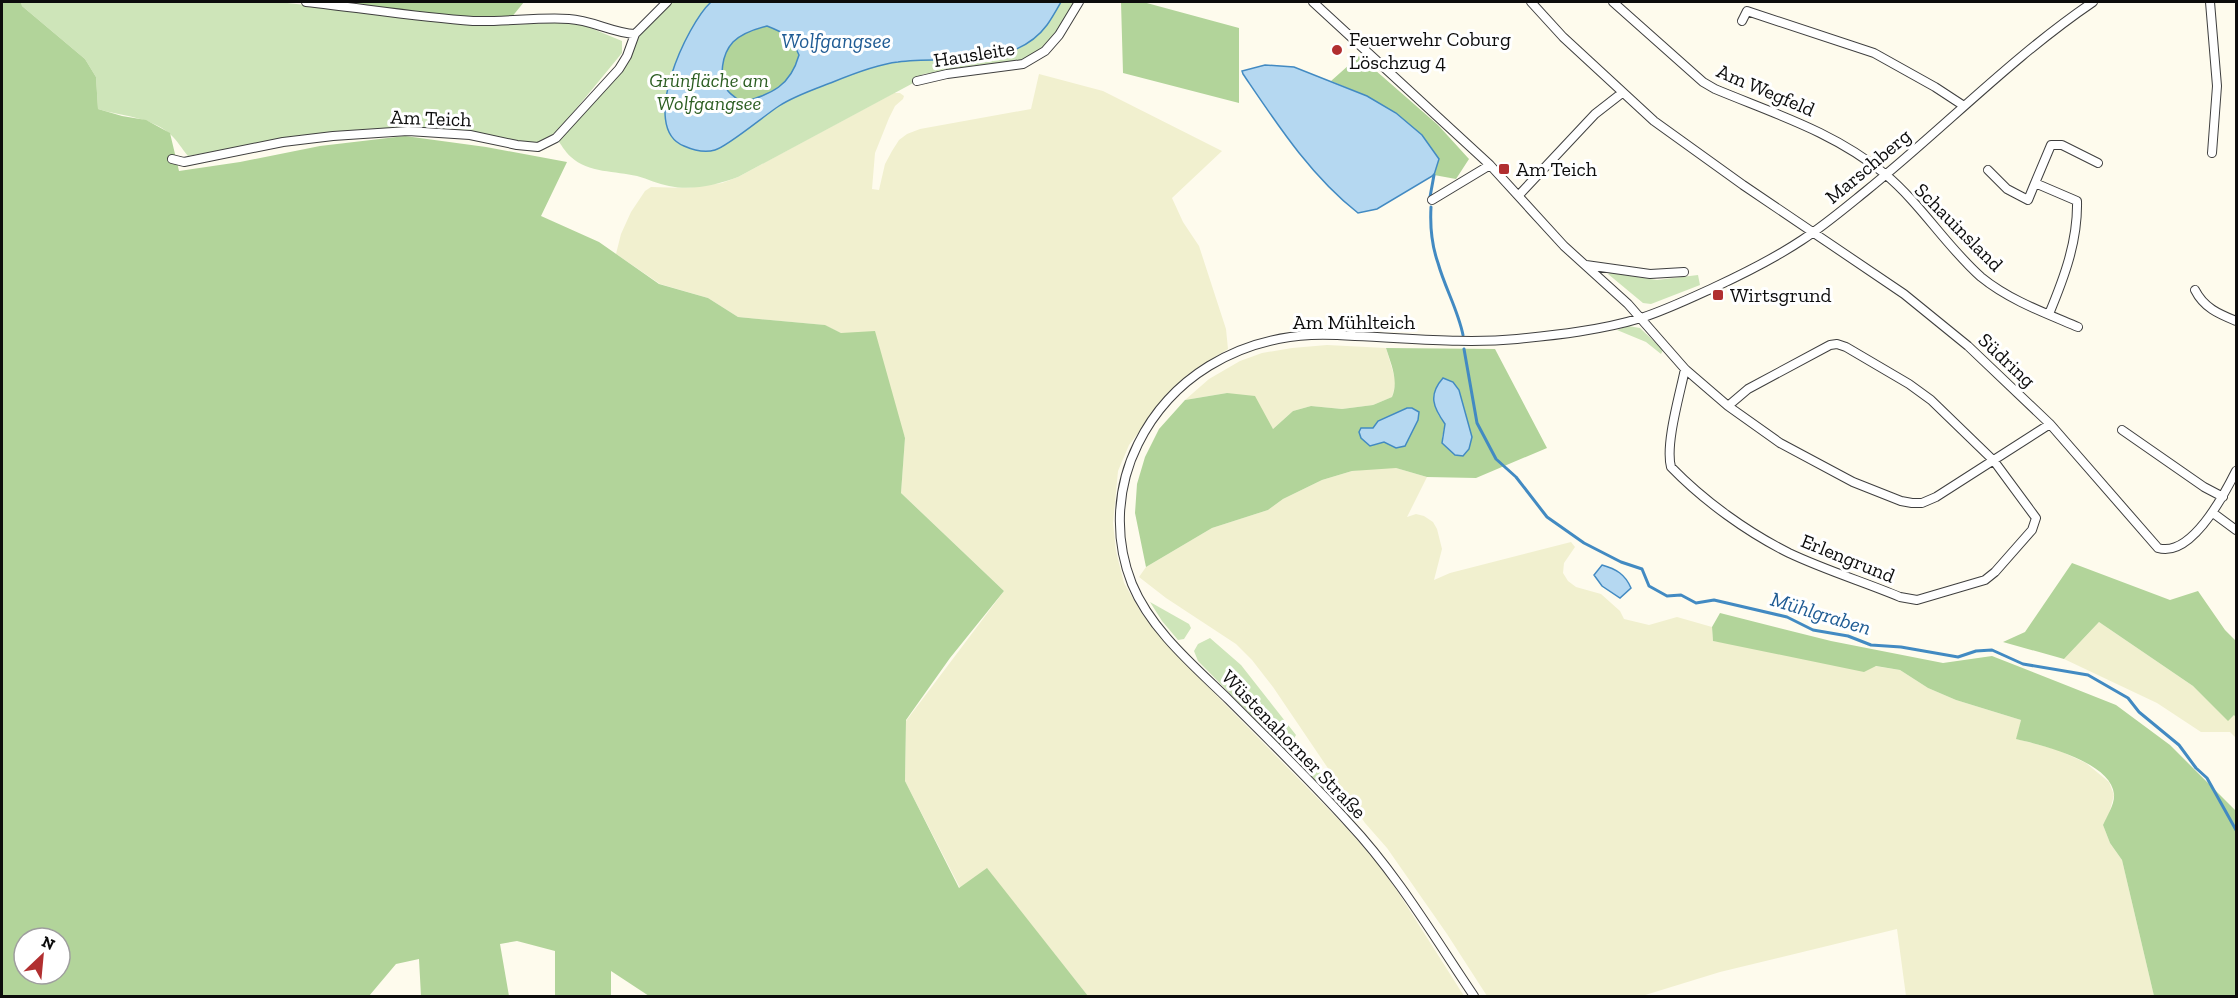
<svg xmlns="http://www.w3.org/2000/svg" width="2238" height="998" viewBox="0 0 2238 998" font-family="'Zilla Slab',serif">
  <rect width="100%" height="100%" fill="#fefbed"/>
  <!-- farmland -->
  <path fill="#f1f0cf" d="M1039,74L1103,91L1222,151L1172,198L1183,222L1199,246L1226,329L1228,349L1199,367L1170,391L1129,445L1118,471L1113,523L1116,551L1124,583L1142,614L1168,646L1342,823L1374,859L1398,892L1464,996H1088L987,869L960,888L905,781L906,721L1004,591L901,493L905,437L841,333L824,325L738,317L708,298L660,284L616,254L621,234L631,212L645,191L651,187L687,188L722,183L738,177L894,93H900L904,96L903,99L895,106L889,118L875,153L872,189L879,190L885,164L892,151L899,140L907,134L920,129L1031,109Z
    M1327,345L1386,348L1396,382L1392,397L1373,405L1342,409L1311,406L1293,411L1273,429L1227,393L1185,400L1209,379L1240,361L1262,353L1292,348Z
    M1375,468H1396L1427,477L1407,517L1416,514L1424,516L1433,522L1437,529L1442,549L1434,580L1450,573L1571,542L1575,547L1564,563L1563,573L1568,581L1576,587L1601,594L1620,611L1624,619L1649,625L1677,617L1712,627L1713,641L1900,670L1928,688L1956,700L2021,720L2017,739L2058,750L2086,763L2109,782L2114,795L2109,814L2103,825L2110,843L2122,860L2154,996H1906L1897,929L1720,972L1642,996H1487L1447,934L1387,848L1365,823L1273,687L1252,660L1236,644L1166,598L1139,577L1146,567L1212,528L1268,510L1283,499L1322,480L1352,471Z
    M2099,622L2193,686L2228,720L2234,715L2236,718V738L2230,732H2201L2157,703L2064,659Z"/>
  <!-- green -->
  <path fill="#cee5b9" d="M21,2H278L471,23L509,25L566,22L586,26L622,41V53L557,132L536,143H524L408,128L364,129L282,139L188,156C182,149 177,140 170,134C151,117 121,116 98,109L96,77L85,59L22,6Z
    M667,2H1074L1060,29L1048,44L1016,64L923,74L917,81L738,177C716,185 692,191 669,186C658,184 648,179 637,176C616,171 588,173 571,157C565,152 561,144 556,138L619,69L635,34Z
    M1611,273L1657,280L1698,275L1700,285L1651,304L1643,303L1608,274Z
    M1628,326L1640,328L1663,350L1661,354L1646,342L1617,330Z
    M1150,602L1189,624L1191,628L1184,639L1178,640L1162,621Z
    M1210,638L1241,665L1296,735L1292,742L1297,748L1301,745L1345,810L1198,661L1194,651L1198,644Z"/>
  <!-- forest -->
  <path fill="#b2d49a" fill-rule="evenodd" d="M2,2H21L22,6L85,59L96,77L98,109L122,116L146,120L170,133L179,171L240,162L320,146L405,136L486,147L567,162L541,216L599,242L659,284L708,298L738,317L825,325L841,333L875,331L905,438L901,493L1004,591L950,658L906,720L905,781L959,888L987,868L1088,996H649L611,971V996H555V951L517,941L500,944L509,996H421L419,959L396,964L369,996H2ZM24,938H60V974H24Z
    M306,2H524L511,18L473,19Z
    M1121,2H1143L1239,28V103L1123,73Z
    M767,26C785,33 791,36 799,55C789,88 772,92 742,103C738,99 731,95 728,91C718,77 722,54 733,42C742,33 755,30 767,26Z
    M1359,56L1438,125L1469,159L1456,179L1434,175L1439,159C1407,115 1380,101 1331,81Z
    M1386,348L1495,349L1547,448L1476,478L1427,477L1396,468L1352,471L1322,480L1283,499L1268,510L1212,528L1146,567L1135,513L1137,484L1145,457L1159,429L1185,400L1227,393L1255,396L1273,429L1293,411L1311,406L1342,409L1373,405L1392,397C1399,381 1391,364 1386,348ZM1437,413L1469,449L1442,438L1445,424ZM1377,424L1396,448L1384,442C1373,446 1364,445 1359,432L1373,428Z
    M2072,563L2170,600L2198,591L2225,630L2236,641V718L2234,715L2228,721L2193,686L2099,622L2064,659L2003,642L2025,632Z
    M1720,613L1831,641L1943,663L1992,656L2058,682L2116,705L2170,745L2236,811V996H2154L2122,860L2110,843L2103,825C2107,816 2115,804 2114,794C2111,762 2042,745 2016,739L2021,720L1956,700L1928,688L1900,670L1876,666L1864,672L1713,641L1712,627Z"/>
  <!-- water -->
  <path fill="#b5d8f1" stroke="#428ac2" stroke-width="1.5" fill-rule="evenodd" d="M711,2H1061C1057,9 1052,18 1047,25C1013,71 946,55 898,62C880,64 850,75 833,82C815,89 794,96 779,106C765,115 727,147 715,150C705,153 693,150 684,146C638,128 687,24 711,2ZM767,26C785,33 791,36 799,55C790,87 772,93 742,103C738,99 731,95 728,91C718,77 722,54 733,42C742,33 755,29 767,26Z
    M1265,65L1294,67L1367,96L1396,113L1422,135L1439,159L1434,175L1377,209L1358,213C1310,175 1277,124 1243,74L1242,71Z
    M1443,378L1453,382L1459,390L1472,437L1469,449L1463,456L1455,455L1442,443L1445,424C1433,407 1428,395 1443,378Z
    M1407,408H1412L1419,412L1418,420L1405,446L1396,448L1384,442L1370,446L1361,438L1359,432L1361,428H1373L1378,421Z
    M1602,565C1616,569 1625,574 1631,588L1620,598L1602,586L1594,575Z"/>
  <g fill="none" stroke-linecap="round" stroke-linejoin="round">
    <!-- stream -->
    <path stroke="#428ac2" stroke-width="3" d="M1430,197L1434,175
      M1431,207C1430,225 1432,246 1438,263C1445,288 1458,310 1463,335
      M1464,349L1477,423L1496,459L1516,477L1547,517L1584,543L1621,562L1642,569L1649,586L1667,596L1681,595L1696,603L1714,600L1787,617L1813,630L1848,636L1871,645L1901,647L1958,657L1976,651L1992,650L2023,664L2088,675L2128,698L2139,712L2179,745L2196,768L2207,778L2236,830"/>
    <!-- minor casing -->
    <g stroke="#3f3f3f" stroke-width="10">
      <path id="minor" d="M306,2C361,8 417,17 473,21C506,22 538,17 569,19C592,20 612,33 635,34
        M1313,2L1490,165L1564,246L1628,304L1685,369L1728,406L1780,443L1853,482L1901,501L1912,503H1922L1936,497L2050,424
        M1531,2L1563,37L1654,121L1743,185L1904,294L1968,346L2050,424L2158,548C2191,558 2224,495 2236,471
        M1613,2L1703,82L1715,89C1775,114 1834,132 1885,174C1921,204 1946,246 1981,277C2009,300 2045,313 2078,327
        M2210,2L2217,86L2212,153
        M1742,21L1747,11L1874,53L1935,87L1964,106
        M917,81L947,74L1023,64L1045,51L1059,35L1079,2
        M172,159L184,162L283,142L333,136L408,131L470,135L517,145L538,147L556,138L619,69L627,56L635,34L667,2
        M1988,170L2007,189L2028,200L2035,183
        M1519,195L1595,114L1622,93
        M1432,200L1490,165
        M1586,265L1650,274L1684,272
        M2195,290C2204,308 2219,314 2236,321
        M2049,314C2064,278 2078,241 2077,201L2035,183L2051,145H2062L2098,163
        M1685,369C1680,394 1665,444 1671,467C1704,501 1747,532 1789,553C1825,570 1864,582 1900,597L1917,600L1985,580L1995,572L2032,530L2036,518L1994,461L1931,400L1909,384L1846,347L1837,344L1830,345L1748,389L1728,406
        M2122,430L2204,487L2223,497
        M2213,513L2236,530
        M1474,996C1434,937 1397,874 1348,822C1310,780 1269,740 1229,700C1194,666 1151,630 1132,584C1114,539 1116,488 1138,444C1171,377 1237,339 1311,335C1325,334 1341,335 1355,336C1409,338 1464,344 1517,339C1557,335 1602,330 1641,318C1666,310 1691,298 1715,287C1745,273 1775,258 1802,240C1825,225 1845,208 1866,191C1943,129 2012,57 2093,2"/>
    </g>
    <!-- minor -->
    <use href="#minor" stroke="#fff" stroke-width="8"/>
  </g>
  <!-- markers -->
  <g fill="#b12f30" stroke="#fff" stroke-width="2">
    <circle cx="1337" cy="50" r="6"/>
    <rect x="1498" y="163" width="12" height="12" rx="3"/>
    <rect x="1712" y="289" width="12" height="12" rx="3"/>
  </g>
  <g text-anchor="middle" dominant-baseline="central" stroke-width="6" stroke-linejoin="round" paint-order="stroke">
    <!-- poi labels -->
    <g font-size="20" fill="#0c0c0c" stroke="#fff" text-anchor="start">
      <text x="1349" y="39">Feuerwehr Coburg<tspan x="1349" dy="23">Löschzug 4</tspan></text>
      <text x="1516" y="169">Am Teich</text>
      <text x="1730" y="295">Wirtsgrund</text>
    </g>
    <!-- street labels -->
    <g font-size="20" fill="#0c0c0c" stroke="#fff">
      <text transform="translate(974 54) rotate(-9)">Hausleite</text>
      <text transform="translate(1766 90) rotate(23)">Am Wegfeld</text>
      <text transform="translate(431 118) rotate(2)">Am Teich</text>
      <text transform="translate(1868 166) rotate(-40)">Marschberg</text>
      <text transform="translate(1959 227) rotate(45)">Schauinsland</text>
      <text x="1354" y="322">Am Mühlteich</text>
      <text transform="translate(2007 360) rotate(43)">Südring</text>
      <text transform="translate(1848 558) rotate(22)">Erlengrund</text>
      <text transform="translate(1294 744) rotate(46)">Wüstenahorner Straße</text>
    </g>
    <!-- park labels -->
    <g font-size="20" font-style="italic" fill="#2c5e22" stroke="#fff">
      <text x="709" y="80">Grünfläche am<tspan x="709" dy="23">Wolfgangsee</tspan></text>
    </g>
    <!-- water labels -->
    <g font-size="21" font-style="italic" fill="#205c94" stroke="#fff">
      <text x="836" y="40">Wolfgangsee</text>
      <text transform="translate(1821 613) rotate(17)">Mühlgraben</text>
    </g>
  </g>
  <!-- border -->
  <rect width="2238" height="998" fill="none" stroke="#0c0c0c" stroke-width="6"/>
  <!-- north arrow -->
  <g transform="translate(42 956) rotate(26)"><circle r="28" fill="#ffffff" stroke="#9e9e9e" stroke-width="1.5"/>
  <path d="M0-4.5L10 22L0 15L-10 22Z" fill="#b12f30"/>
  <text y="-9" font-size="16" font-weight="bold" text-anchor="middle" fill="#0c0c0c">N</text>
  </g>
</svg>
